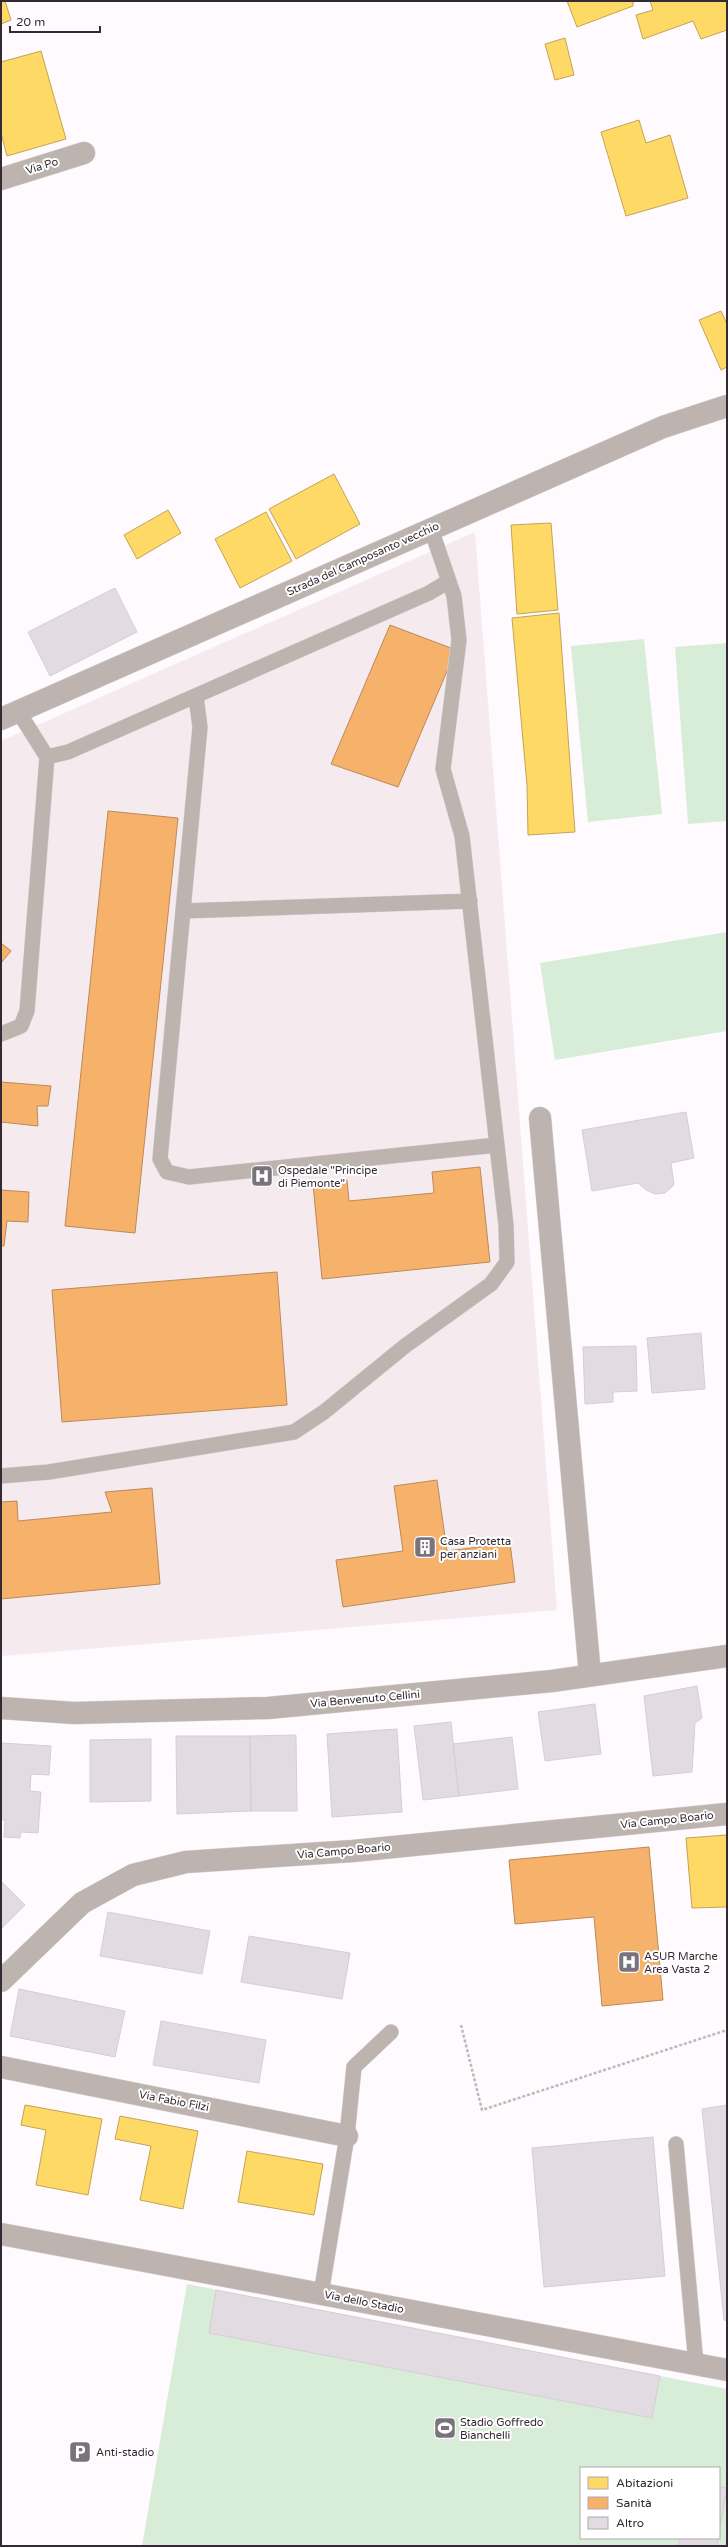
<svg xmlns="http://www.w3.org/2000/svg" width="728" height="2547" viewBox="0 0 728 2547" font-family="'Varela Round',sans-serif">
  <rect width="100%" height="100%" fill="#fefafe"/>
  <!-- medical -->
  <path fill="#f5ebee" d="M475,532L557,1610L1,1656V741Z"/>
  <!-- green -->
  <path fill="#d8edd7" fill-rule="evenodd" d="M644,639L662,814L588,822L571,646Z
    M727,643V821L688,824L675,647Z
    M727,932V1031L555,1060L540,963Z
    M187,2284L727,2389V2546H142ZM581,2468H719V2538H581Z"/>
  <!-- homes -->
  <path fill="#ffd966" stroke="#c2a457" d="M1,1H5L11,20L1,24Z
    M567,1H633V6L577,27Z
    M650,1H727V30L701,39L693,21L643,39L636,15L653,10Z
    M565,38L574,75L555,80L545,44Z
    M41,51L66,139L7,156L1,133V62Z
    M639,120L646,143L670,135L688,198L626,216L601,132Z
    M721,311L727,324V367L721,370L699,320Z
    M334,474L360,524L296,559L269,509Z
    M168,510L181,533L137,559L124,535Z
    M266,512L292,561L240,588L215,539Z
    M551,523L558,610L517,614L511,525Z
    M559,613L575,832L528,835L527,785L512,618Z
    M727,1835V1907L692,1908L686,1838Z
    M25,2105L102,2119L88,2195L36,2185L46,2130L21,2125Z
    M120,2116L198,2131L183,2209L140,2200L151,2146L115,2139Z
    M247,2151L323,2164L314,2215L238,2202Z"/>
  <!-- health -->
  <path fill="#f6b26b" stroke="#bc895a" d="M390,625L456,650L398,787L331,764Z
    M108,811L178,818L135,1233L65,1226Z
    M1,943L11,951L1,963Z
    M1,1082L51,1086L48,1106H37L38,1126L1,1122Z
    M480,1167L490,1262L322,1279L313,1184L347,1180L349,1201L434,1193L432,1172Z
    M1,1190L29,1192L28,1222L7,1221L4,1246H1Z
    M277,1272L287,1405L62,1422L52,1290Z
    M437,1480L447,1551L510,1543L515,1582L343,1607L336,1560L403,1551L394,1486Z
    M152,1488L160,1584L1,1599V1502L17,1501L18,1521L112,1512L105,1492Z
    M649,1847L663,2000L602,2006L594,1917L515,1924L509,1860Z"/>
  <!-- building -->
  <path fill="#e2dbe2" stroke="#d5cfd5" d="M115,588L137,632L50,676L28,632Z
    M686,1112L694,1158L671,1163L674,1185L665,1193L655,1194L646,1190L638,1183L592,1191L582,1130Z
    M701,1333L705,1389L652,1393L647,1338Z
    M636,1346L637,1391L613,1392V1402L585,1404L583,1347Z
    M697,1686L702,1718L695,1723L692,1772L653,1776L644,1696Z
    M595,1704L601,1754L545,1761L538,1712Z
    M451,1722L459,1796L423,1800L414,1726Z
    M397,1729L402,1812L332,1817L327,1734Z
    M296,1735L297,1811H251L250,1736Z
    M176,1736H250L251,1811L177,1814Z
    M512,1737L518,1789L459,1796L453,1744Z
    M151,1739V1801L90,1802V1740Z
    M1,1743L51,1746L49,1775L31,1774L30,1791L41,1792L38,1833L21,1832L20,1838L4,1837L5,1820H1Z
    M1,1881L25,1905L1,1929Z
    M108,1912L210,1931L202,1974L100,1956Z
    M249,1936L350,1953L342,1999L241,1982Z
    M19,1989L125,2011L115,2057L10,2036Z
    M161,2021L266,2040L259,2083L153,2065Z
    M727,2105V2321L724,2320L702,2109Z
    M653,2137L665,2276L544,2287L532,2148Z
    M216,2290L660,2376L652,2418L209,2333Z
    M719,2487L727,2488L719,2533Z
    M680,2538H718L717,2546H678Z"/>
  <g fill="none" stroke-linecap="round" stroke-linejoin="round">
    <!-- service casing -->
    <g stroke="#d9d5d9" stroke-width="16">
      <path id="service" d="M196,697L200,727L160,1159L167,1172L189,1177L497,1145
        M47,757L68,752L429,593L449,581
        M183,911L470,901
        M1,1034L21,1026L27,1011L47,757L18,711
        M1,1476L49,1472L294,1432L324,1412L405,1346L491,1284L507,1262L506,1225L462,836L443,769L459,640L454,596L431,529
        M676,2144L696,2364
        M321,2294L347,2136L354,2067L391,2032"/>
    </g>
    <!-- minor casing -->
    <g stroke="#d9d5d9" stroke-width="23">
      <path id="minor" d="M1,179L84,153
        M540,1118L590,1675
        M1,1981L82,1903L133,1875L186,1862L353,1851L727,1814
        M1,2067L347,2136
        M1,2234L727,2370"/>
    </g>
    <!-- tertiary casing -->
    <g stroke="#d9d5d9" stroke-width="23">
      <path id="tertiary" d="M1,719L663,427L727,406
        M1,1708L74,1713L268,1708L552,1681L727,1656"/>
    </g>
    <!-- path -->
    <path stroke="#beb9b8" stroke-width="2.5" stroke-dasharray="3 2" stroke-linecap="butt" d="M461,2025L482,2110L727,2030"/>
    <!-- service -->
    <use href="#service" stroke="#bdb4af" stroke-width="15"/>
    <!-- minor -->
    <use href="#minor" stroke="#bdb4af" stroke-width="22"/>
    <!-- tertiary -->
    <use href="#tertiary" stroke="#bdb4af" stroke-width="22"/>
  </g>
  <!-- icons -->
  <defs>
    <g id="hospital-square" transform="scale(1.15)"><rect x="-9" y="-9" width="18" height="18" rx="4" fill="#7a737b" stroke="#fff"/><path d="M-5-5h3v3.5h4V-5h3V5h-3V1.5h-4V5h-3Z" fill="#fff"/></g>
    <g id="building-square" transform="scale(1.15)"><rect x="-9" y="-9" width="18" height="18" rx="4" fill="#7a737b" stroke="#fff"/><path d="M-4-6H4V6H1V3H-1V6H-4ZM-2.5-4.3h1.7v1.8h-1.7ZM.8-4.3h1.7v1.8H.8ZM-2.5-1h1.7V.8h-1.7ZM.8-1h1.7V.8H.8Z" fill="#fff"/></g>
    <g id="stadium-square" transform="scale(1.15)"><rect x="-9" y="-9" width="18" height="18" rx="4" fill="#7a737b" stroke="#fff"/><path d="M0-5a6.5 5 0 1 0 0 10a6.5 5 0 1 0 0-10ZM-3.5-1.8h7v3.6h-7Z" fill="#fff"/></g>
    <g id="parking-square" transform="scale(1.15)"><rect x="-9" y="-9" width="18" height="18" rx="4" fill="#7a737b" stroke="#fff"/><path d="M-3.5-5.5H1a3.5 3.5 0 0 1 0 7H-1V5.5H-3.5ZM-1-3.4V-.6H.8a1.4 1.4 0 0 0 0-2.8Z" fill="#fff"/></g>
  </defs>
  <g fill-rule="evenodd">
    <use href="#hospital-square" x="262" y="1176"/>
    <use href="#building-square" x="425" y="1547"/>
    <use href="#hospital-square" x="629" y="1962"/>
    <use href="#stadium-square" x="445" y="2428"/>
    <use href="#parking-square" x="80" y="2452"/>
  </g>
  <g text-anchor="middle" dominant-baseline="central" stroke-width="4" stroke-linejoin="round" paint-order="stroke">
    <!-- street labels -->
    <g font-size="11" fill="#332a34" stroke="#fff">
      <text transform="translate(42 166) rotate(-17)">Via Po</text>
      <text transform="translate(363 559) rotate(-24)">Strada del Camposanto vecchio</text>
      <text transform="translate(365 1699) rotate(-5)">Via Benvenuto Cellini</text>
      <text transform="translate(667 1820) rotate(-6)">Via Campo Boario</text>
      <text transform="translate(344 1851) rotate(-5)">Via Campo Boario</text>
      <text transform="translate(174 2101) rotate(11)">Via Fabio Filzi</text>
      <text transform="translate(364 2302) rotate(11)">Via dello Stadio</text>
    </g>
    <!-- poi labels -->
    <g font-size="11" fill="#332a34" stroke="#fff" text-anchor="start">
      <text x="278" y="1170">Ospedale "Principe<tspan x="278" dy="13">di Piemonte"</tspan></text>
      <text x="440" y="1541">Casa Protetta<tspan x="440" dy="13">per anziani</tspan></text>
      <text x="644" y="1956">ASUR Marche<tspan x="644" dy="13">Area Vasta 2</tspan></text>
      <text x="460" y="2422">Stadio Goffredo<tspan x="460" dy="13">Bianchelli</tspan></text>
      <text x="96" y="2452">Anti-stadio</text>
    </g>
  </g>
  <!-- border -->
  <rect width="728" height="2547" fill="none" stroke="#332a34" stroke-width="4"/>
  <!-- legend -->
  <rect x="580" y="2467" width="140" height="72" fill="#ffffff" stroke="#adaaae"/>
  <rect x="588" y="2477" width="20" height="12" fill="#ffd966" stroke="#adaaae"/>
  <text x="616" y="2487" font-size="12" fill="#332a34">Abitazioni</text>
  <rect x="588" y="2497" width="20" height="12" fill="#f6b26b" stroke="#adaaae"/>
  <text x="616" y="2507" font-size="12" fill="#332a34">Sanità</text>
  <rect x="588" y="2517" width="20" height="12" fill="#e2dbe2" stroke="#adaaae"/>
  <text x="616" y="2527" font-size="12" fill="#332a34">Altro</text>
  <!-- scale -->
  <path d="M10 26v6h90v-6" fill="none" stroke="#332a34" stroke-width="2"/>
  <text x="16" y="26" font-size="12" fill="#332a34" stroke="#ffffff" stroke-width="3" paint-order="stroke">20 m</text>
</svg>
